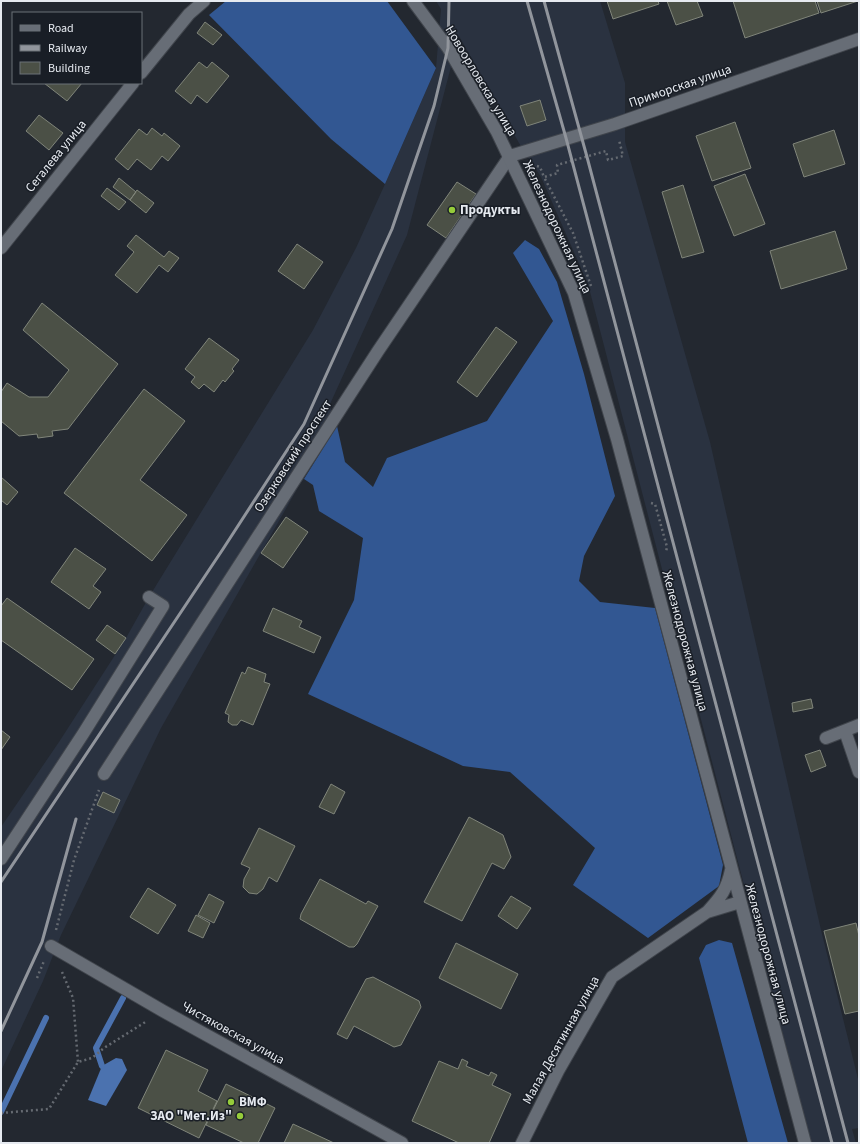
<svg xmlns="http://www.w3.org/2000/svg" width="860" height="1144" viewBox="0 0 860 1144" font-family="'Source Sans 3',sans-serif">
  <rect width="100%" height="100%" fill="#232830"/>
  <!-- built -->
  <path fill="#2a3240" d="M436,1H600L625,83V142L710,442L821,930L859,1083V1128L852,1129L856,1143H811L588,284L541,177L519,143L459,36L407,235L330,404L333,426L161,728L61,935L43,981L1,1071V827L59,742L126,638L149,597L313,330L356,248L385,184L436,68L441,9Z"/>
  <!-- forest -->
  <path fill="#325792" d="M226,1H387L436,68L385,184L331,139L209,15Z
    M525,240L539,249L557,282L584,374L615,496L584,556L579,581L600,602L655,608L723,865L719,886L648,938L573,885L595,848L510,772L463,766L308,694L354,600L363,538L319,511L313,485L304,479L337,426L345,462L373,487L387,458L487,421L553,321L513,253Z
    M719,940L732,943L788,1143H748L699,958L706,945Z"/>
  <!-- water -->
  <path fill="#4b72af" d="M116,1058L122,1059L127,1070L106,1106L88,1100L102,1066Z"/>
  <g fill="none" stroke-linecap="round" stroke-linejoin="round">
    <!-- stream -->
    <path stroke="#4b72af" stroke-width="6" d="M102,1066L96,1048L123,998
      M1,1112L46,1018"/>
  </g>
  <!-- building -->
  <path fill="#4b5046" stroke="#80857a" d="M607,1H658L659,4L613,19Z
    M667,1H697L703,16L676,25Z
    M733,1H815L819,13L745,38Z
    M817,1H858L821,13Z
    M205,22L222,35L213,45L197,33Z
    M199,62L207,68L212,62L229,76L207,103L197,95L191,104L175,91Z
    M44,83H82L67,101Z
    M540,100L546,120L527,126L520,106Z
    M39,115L63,133L49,150L26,131Z
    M735,122L751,168L712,181L696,136Z
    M152,128L162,136L164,133L180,146L168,161L162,156L151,170L137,159L128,170L115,159L139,129L147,135Z
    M834,130L845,164L804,177L793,144Z
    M745,174L765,224L734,236L714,186Z
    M119,178L136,192L130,200L113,187Z
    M457,182L476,194L446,238L427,225Z
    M683,185L704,252L682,258L662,192Z
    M107,188L126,202L119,210L101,196Z
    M137,190L154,203L146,213L130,200Z
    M835,231L847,269L781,289L770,251Z
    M136,235L164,257L169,251L179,258L168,272L159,265L137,293L115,275L134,252L127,246Z
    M297,244L323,262L304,289L278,271Z
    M42,303L118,364L68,429L52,431L53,436L38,438L37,434L19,436L1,421V392L7,383L29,397H48L69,370L23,330Z
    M496,327L517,342L477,397L457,382Z
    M209,338L239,360L232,369L234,371L225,382L223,380L214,392L204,384L199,389L191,382L195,377L185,369Z
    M144,389L185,421L140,480L187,515L152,561L64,493Z
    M1,477L18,492L7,505L1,500Z
    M286,517L308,532L283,568L261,553Z
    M75,548L106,569L93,586L101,592L89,609L51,582Z
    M7,598L94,659L72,690L1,640V606Z
    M273,608L302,621L299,627L321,637L314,653L263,631Z
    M107,625L126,638L115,654L96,640Z
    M248,667L266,674L264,682L270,684L253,725L241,720L237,725H232L228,722L229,715L225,713L242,672L245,674Z
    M811,699L813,708L793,712L792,703Z
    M1,730L10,737L1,750Z
    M820,750L826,766L811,772L805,755Z
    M331,784L345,792L334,814L319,807Z
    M103,792L120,800L114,813L97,805Z
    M469,817L503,835L511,857L504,869L492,863L462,921L424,902Z
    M259,828L295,846L277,882L269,877L263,889L257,894L249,893L243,887L244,879L250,868L241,864Z
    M320,879L366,904L368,901L378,906L357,944L354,947H349L300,919L301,914Z
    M148,888L176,905L158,934L130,917Z
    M209,894L224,902L214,923L198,915Z
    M511,896L531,908L517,929L498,916Z
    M196,915L210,923L203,938L188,931Z
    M856,923L859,936V1011L845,1014L824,931Z
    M456,943L518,974L501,1009L439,978Z
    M373,977L419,1001L421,1007L401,1045L394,1047L354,1026L347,1039L337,1034L366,979Z
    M166,1050L208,1070L198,1091L217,1101L199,1138L138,1108Z
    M462,1059L468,1062L466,1066L489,1076L491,1072L497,1075L492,1085L511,1094L489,1143H459L412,1121L439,1061L458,1069Z
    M226,1084L275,1108L258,1143H244L206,1125Z
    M293,1124L334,1143H284Z"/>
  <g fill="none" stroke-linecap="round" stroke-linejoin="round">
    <!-- lane casing -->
    <g stroke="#40454c" stroke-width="14">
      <path id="lane" d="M845,731L859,772
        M826,738L859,725
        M1,859L83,734L163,606L149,597"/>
    </g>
    <!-- street casing -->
    <g stroke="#40454c" stroke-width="14">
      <path id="street" d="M141,73L189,14L204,1
        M1,248L133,83
        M104,774L378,351L510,156
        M51,946L163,1011L402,1143"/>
    </g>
    <!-- secondary casing -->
    <g stroke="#40454c" stroke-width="14">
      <path id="secondary" d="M413,1L448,48L497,132L574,293L617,439L805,1143
        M510,156L615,124L859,39
        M708,911C721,897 727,889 731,870
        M522,1143L558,1071L612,977L707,912L740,902"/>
    </g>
    <!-- path -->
    <path stroke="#656a71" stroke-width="2.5" stroke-dasharray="2 3" stroke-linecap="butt" d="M537,166L540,167L544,177
      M591,286L573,233L544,177L558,173L557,165L606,151L608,160L623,156L619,140
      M651,503L655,504L667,547L666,552
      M56,930L74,860L99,790
      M62,972L73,998L78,1062
      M37,978L44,961
      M1,1113L49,1109L78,1062L92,1058L104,1048L147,1021"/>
    <!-- lane -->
    <use href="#lane" stroke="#676d76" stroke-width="12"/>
    <!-- street -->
    <use href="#street" stroke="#676d76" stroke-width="12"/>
    <!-- secondary -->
    <use href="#secondary" stroke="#676d76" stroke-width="12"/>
    <!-- rail -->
    <path stroke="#91959c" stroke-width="3" d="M527,1L566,138L832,1143
      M544,1L587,157L848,1143
      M1,882L223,549L304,424L392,229L434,106L448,48L449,1
      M1,1031L42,942L76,819"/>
  </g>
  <!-- markers -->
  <g fill="#96cc3a" stroke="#191e26" stroke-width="1.5">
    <circle cx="452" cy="210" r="4"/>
    <circle cx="231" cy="1102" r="4"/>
    <circle cx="240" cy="1116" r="4"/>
  </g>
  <g text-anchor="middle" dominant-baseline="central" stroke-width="3" stroke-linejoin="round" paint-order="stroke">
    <!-- street labels -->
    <g font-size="13" fill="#e6eaf0" stroke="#191e26">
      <text transform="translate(481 81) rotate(59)">Новоорловская улица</text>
      <text transform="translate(680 86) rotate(-19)">Приморская улица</text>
      <text transform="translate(56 156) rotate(-51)">Сегалева улица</text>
      <text transform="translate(557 227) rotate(65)">Железнодорожная улица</text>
      <text transform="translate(293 456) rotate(-57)">Озерковский проспект</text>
      <text transform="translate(685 641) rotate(75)">Железнодорожная улица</text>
      <text transform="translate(768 954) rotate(75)">Железнодорожная улица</text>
      <text transform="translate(233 1033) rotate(29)">Чистяковская улица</text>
      <text transform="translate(561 1040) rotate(-61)">Малая Десятинная улица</text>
    </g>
    <!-- poi labels -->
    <g font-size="13" font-weight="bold" fill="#e6eaf0" stroke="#191e26" text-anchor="start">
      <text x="460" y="210">Продукты</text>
      <text x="239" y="1102">ВМФ</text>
      <text x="232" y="1116" text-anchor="end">ЗАО "Мет.Из"</text>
    </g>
  </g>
  <!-- border -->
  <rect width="860" height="1144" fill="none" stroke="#e6eaf0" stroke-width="4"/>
  <!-- legend -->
  <rect x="12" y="12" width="130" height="72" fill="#191e26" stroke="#6b7077"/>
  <rect x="20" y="25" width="20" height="6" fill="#676d76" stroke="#6b7077"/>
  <text x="48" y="32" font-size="12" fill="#e6eaf0">Road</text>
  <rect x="20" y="45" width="20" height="6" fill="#91959c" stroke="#6b7077"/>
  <text x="48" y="52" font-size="12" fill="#e6eaf0">Railway</text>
  <rect x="20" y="62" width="20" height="12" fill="#4b5046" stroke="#6b7077"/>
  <text x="48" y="72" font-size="12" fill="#e6eaf0">Building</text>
</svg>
